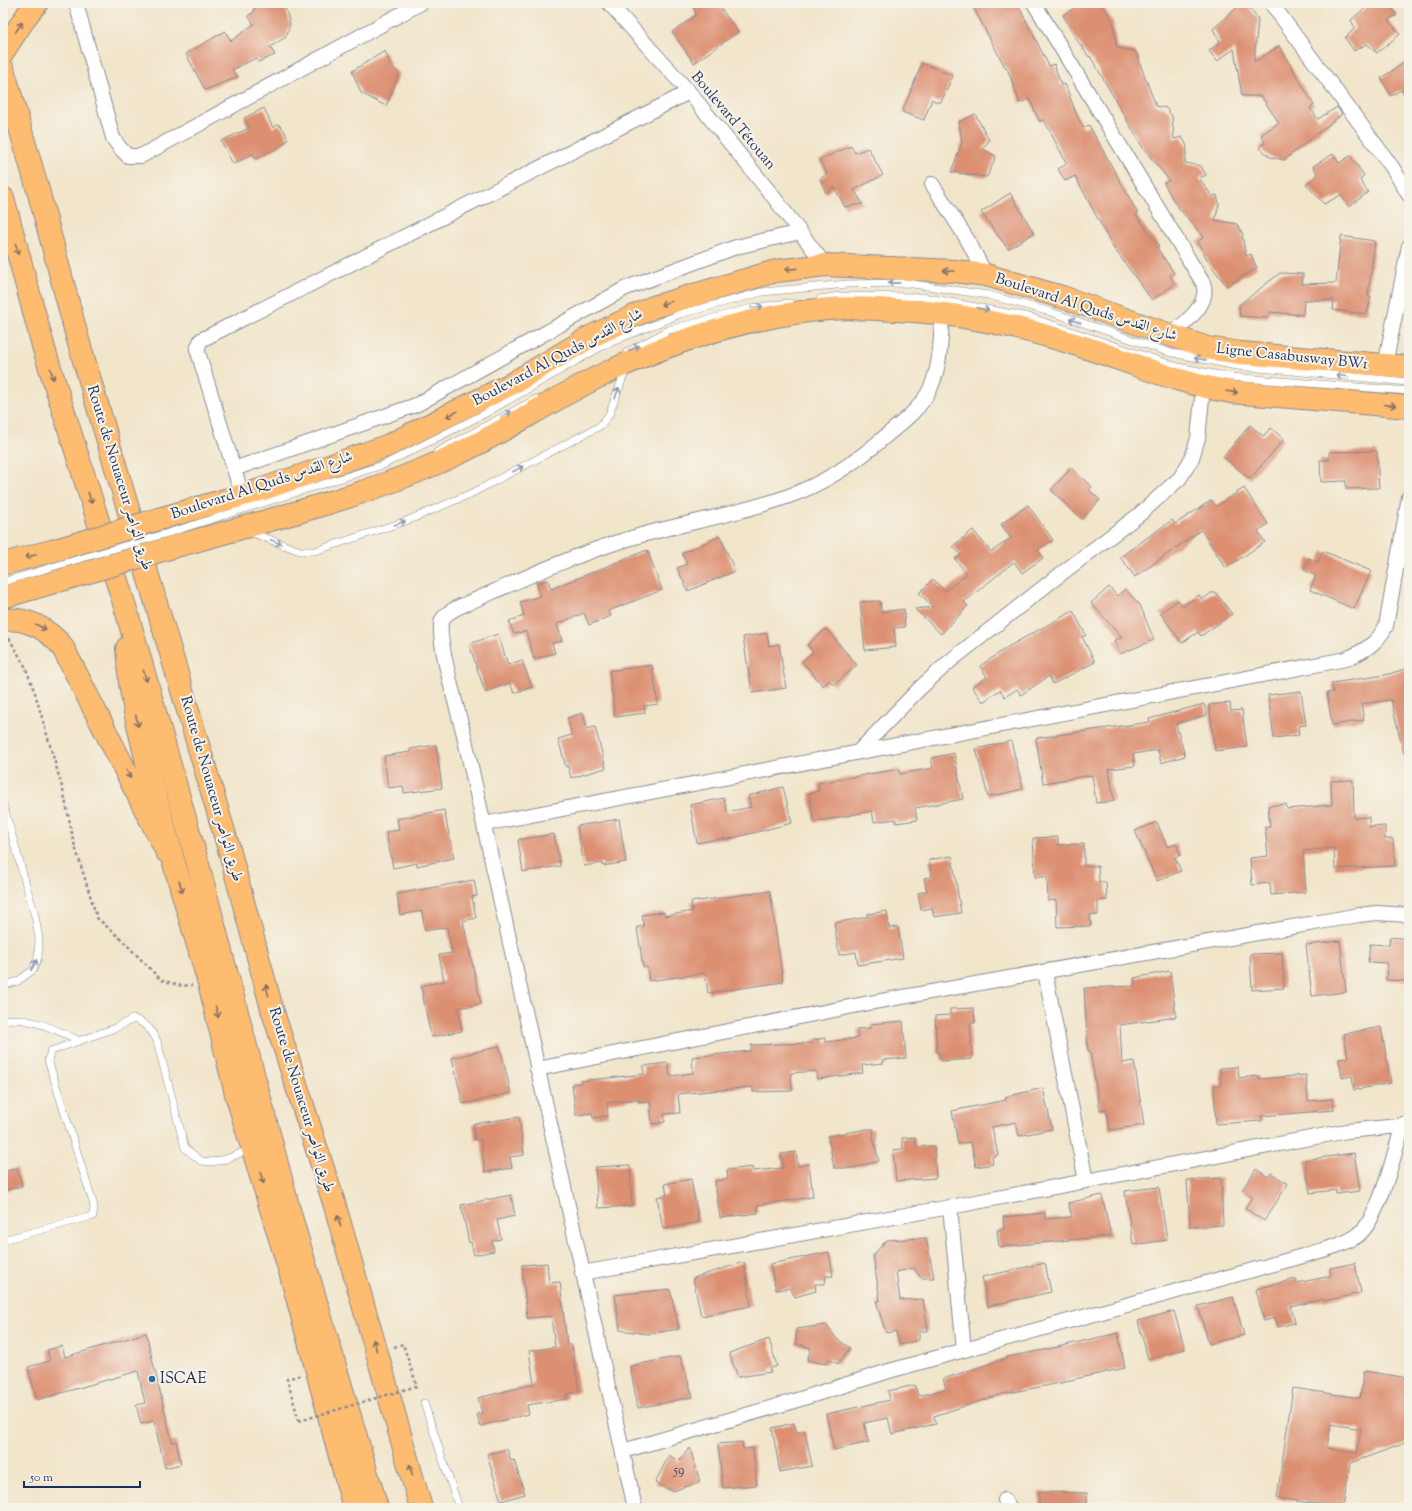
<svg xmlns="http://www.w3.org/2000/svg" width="1412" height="1511" viewBox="0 0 1412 1511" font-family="'Sorts Mill Goudy',Amiri,serif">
  <rect width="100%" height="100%" fill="#f7f3e8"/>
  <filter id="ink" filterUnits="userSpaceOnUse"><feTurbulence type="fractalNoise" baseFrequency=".025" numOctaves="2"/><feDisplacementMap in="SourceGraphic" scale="8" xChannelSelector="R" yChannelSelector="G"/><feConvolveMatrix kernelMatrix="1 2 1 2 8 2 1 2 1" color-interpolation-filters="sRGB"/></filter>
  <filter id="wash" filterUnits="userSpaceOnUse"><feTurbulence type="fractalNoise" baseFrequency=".012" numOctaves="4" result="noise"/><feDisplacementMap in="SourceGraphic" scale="16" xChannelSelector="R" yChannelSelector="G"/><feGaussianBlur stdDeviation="0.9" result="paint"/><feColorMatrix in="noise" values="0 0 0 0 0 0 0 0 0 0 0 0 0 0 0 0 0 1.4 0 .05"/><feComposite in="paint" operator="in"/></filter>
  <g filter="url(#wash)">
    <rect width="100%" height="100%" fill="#f1e5ca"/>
    <g id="blocks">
      <!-- building -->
      <path fill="#dc8f71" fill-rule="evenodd" d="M254,3H284L290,24L286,37L270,47L275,55L258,62L256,58L232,70L238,77L205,90L186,54L225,31L231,41L254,24L248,16L254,12Z
        M692,3H717L738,32L694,63L672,32L696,15Z
        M971,3H1017L1049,66L1054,64L1061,85L1065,84L1076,113L1083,128L1089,125L1138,214L1136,215L1159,246L1157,248L1174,273L1170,276L1175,284L1152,300L1113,247L1075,176L1065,181L1058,169L1067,164L1044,120L1039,121L1030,99L1020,103L1007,68L1006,69Z
        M1082,3H1101L1113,22L1117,48L1135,51L1140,60L1139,61L1156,106L1166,108L1172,116L1174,139L1182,137L1187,146L1185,163L1201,166L1206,175L1199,178L1212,196L1217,195L1219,204L1215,220L1237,224L1243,234L1242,235L1246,256L1251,254L1257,268L1227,286L1212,267L1197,242L1204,237L1176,205L1164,183L1169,180L1143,148L1090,56L1089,57L1075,37L1063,15Z
        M1242,3H1245L1258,19L1254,62L1279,46L1314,105L1310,108L1318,119L1337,107L1342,114L1284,160L1270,157L1259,147L1265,143L1261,135L1279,123L1261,96H1242L1234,49L1217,61L1209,51L1220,42L1213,29Z
        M1371,3H1389L1397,15L1388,20L1400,34L1377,53L1367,44L1354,51L1345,38L1355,28L1351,20Z
        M385,51L391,66L399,74L386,106L361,93L352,71Z
        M1409,60V101L1401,90L1391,96L1381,78Z
        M922,63L953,76L941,102H936L932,99L924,120L902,112Z
        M264,108L273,128L278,124L284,130L288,140L279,147L256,159L253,154L233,164L221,141L249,128L244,118Z
        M975,114L989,140L983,149L996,156L987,177L951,172L962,143L959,122Z
        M851,146L855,153L868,148L883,175L854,190L863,204L845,207L834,187L826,193L820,179L827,174L819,160Z
        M1333,154L1339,163L1350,156L1364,175L1360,180L1368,192L1349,207L1341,195L1324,204L1306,184L1318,175L1313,166Z
        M1010,193L1034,233L1008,249L981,212Z
        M1341,236L1375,241L1368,296H1371L1367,314L1333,310L1334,300H1304L1303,315L1270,312L1267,318L1240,316L1239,305L1280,273L1303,274L1302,284L1336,283Z
        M1250,425L1263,436L1271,428L1284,439L1250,479L1223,457Z
        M1377,451L1379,488L1346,489V481L1321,482L1320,460H1329V452Z
        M1071,468L1092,487L1089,490L1100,500L1082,519L1051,490Z
        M1244,488L1268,524L1258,531L1265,542L1226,568L1201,530L1135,577L1120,557L1172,520L1175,524L1212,500L1216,506Z
        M1028,505L1053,540L1038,550L1043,558L1022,573L1014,562L964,602L968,606L941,634L915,609L933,607L919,593L933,579L945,591L967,574L955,559L961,555L953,546L973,530L991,552L1011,538L1001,524Z
        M720,536L735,571L688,591L677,568L687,564L682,553Z
        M647,550L662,590L608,611L611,616L589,625L584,613L557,624L562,641L552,643L555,653L534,659L526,631L514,634L509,621L524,616L520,602L540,596L537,583L548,580L551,589Z
        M1323,551L1371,571L1354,609L1310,590L1316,576L1304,570L1309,558L1318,562Z
        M1109,587L1117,596L1125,589L1140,605L1154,640L1120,654L1114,640L1122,638L1091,603Z
        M1211,593H1216L1232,614L1201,636L1198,632L1182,643L1160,613L1178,600L1183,606L1199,595L1202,600Z
        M880,601L881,612L904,609L905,627L894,628L896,647L865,650L860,602Z
        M1073,611L1086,635L1082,637L1095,662L1053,684L1049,676L1021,695L1017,689L1005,697L1000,690L983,702L972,687L987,677L980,666L1011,645Z
        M826,629L857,665L834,685L829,680L823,686L802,661L813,652L807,645Z
        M767,633L769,646L779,644L786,688L752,693L743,637Z
        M498,634L508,665L522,660L532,687L514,693L510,683L485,692L469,644Z
        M652,665L658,704L644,706L645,713L615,717L609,671Z
        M1409,668V753L1404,754L1391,700L1361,704L1364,720L1332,725L1327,693L1333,692L1332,683L1385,675Z
        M1301,691L1306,725L1298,726L1299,735L1274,738L1268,695Z
        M1230,703L1231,711L1242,710L1247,747L1215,751L1209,705Z
        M1204,704L1207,715L1176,724L1185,756L1161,763L1158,750L1133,754L1135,766L1109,769L1114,801L1096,803L1092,775L1043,783L1036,738L1150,722L1149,719Z
        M583,713L587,729L595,727L606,768L571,778L568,766L566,767L558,739L572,735L567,718Z
        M1011,741L1023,789L988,797L976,749Z
        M436,745L442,788L404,793L403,786L388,788L384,756L410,752V749Z
        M954,753L963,799L915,808L917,820L896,823V819L874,822L872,811L814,822L809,793L819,791L818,783L899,769L900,774L933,768L931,758Z
        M1353,780L1354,818L1369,817V827L1385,826V839H1393L1395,866L1335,869L1334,848L1303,851L1306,892L1271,895L1270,883L1252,885L1250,858L1268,856L1265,827H1270L1268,806L1286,804L1287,809L1332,805L1331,781Z
        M783,787L792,823L725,840V838L697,843L690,805L724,798L727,812L751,807L748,796Z
        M444,810L454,858L417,866V863L393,868L386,832L399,830L397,819Z
        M619,819L626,862L603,866L602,863L584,866L577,826Z
        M1157,822L1167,847L1176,844L1181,855L1175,857L1181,871L1157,881L1135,831Z
        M554,834L560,866L523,872L518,840Z
        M1058,837V845L1084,844V866H1098L1099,882H1106L1107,900L1098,901V915H1090L1091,926L1057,927L1056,900L1048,901L1047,877H1035L1033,838Z
        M952,856L961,913L934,917L932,908L921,910L918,893L927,891L924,878L932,877L929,860Z
        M474,880L477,896L472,897L476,918L463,921L481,1004L458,1008L462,1031L431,1037L421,986L444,981L439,955L452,953L447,927L425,931L422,911L400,915L397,894Z
        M770,891L783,982L708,993L705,973L649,981L647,967H643L637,927L644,926L642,915L664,912L665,916L693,911L691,902Z
        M887,911L889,928L898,927L903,958L858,965L856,952L839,955L834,923L867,917V914Z
        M1390,937L1409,939V981L1386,980L1387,963L1368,962L1370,944L1389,945Z
        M1340,941L1346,992L1312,996L1306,945Z
        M1282,953L1284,988L1252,990L1250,954Z
        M1170,971L1176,1017L1120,1025L1122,1063L1134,1061L1144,1125L1110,1130L1106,1109L1100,1110L1090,1051H1088L1084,988L1135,986L1134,978Z
        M974,1008L975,1023H970L972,1059L942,1061L940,1053H937L935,1016L950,1015V1009Z
        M903,1021L906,1058L883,1060L884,1063L862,1065L863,1073L817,1079L816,1071L791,1073L792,1091L753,1092V1087L678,1094L680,1113L664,1114L665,1122L652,1124L650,1101L639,1102L638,1099L607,1103L608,1116L593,1118L592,1113L576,1115L572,1084L581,1083V1081L644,1074L643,1066L668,1063L670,1076L693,1073L692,1057L751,1051V1045L813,1043L812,1040L825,1038V1042L858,1038L857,1029L871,1028V1024Z
        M1381,1027L1391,1083L1354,1090L1352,1076L1342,1078L1339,1059L1348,1058L1344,1034Z
        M500,1046L511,1093L463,1104L452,1058Z
        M1238,1067L1239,1078L1259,1076V1079L1306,1075L1308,1101L1333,1099L1334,1110L1261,1116L1262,1121L1216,1124L1214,1086L1221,1085L1220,1068Z
        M1043,1088L1052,1129L1019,1136L1016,1122L992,1127L998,1155L992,1157L993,1164L976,1167L971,1142L958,1144L952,1111L1006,1100L1005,1097Z
        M519,1117L524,1155L510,1157L512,1168L485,1172L481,1140H475L473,1124Z
        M867,1129H874L873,1138L879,1161L852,1168H834L828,1136Z
        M915,1137L916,1147L934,1146L936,1178L896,1181L893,1150L903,1149L902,1138Z
        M796,1152L798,1166L809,1164L813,1197L757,1205L758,1213L720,1218L715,1181L728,1179L727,1170L752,1167L753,1171L783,1168L781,1154Z
        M1354,1153L1360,1191L1336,1194V1190L1310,1193L1305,1160Z
        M630,1165L632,1206L598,1208L595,1167Z
        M17,1168L22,1186L3,1191V1172Z
        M1256,1169L1268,1177L1271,1173L1288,1184L1264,1221L1245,1208L1252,1197L1242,1190Z
        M1221,1178L1223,1225L1190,1227L1187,1180Z
        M691,1179L699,1222L663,1229L657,1197L667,1195L665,1184Z
        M1159,1187L1167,1240L1133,1245L1125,1191Z
        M511,1195L515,1216L497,1220L501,1239L492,1241L494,1251L474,1255L471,1242L469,1243L461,1205Z
        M1102,1195L1111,1236L999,1247L997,1230L1004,1229L1003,1217L1045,1213V1219L1072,1217L1068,1203Z
        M926,1238L934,1278H921L914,1268L896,1272L900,1300L923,1299L928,1331H919V1340L900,1345L896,1331L886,1333L876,1301H880L873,1255L887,1240Z
        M829,1252L833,1276H826L825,1284H815L816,1291L795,1297L790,1288L776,1290L770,1264Z
        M744,1262L751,1306L701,1316L693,1278Z
        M547,1263L549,1283L560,1282L567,1345H572L579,1392L567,1394V1399L527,1405L529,1414L480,1426L477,1414L482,1413L478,1398L534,1384L529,1351L555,1347L551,1316L527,1318L522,1265Z
        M1045,1263L1051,1292L988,1306L982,1277Z
        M1355,1263L1361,1293L1323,1301V1299L1291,1307L1295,1323L1278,1327L1275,1318L1264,1321L1256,1289L1296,1279L1297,1283L1331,1276L1330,1268Z
        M670,1289L679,1329L648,1334L620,1330L615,1295Z
        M1233,1297L1244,1335L1209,1344L1198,1306Z
        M1174,1311L1185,1349L1148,1359L1138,1321Z
        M826,1325L837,1339L850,1348L838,1364L829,1359L826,1364L807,1360L811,1348L796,1344V1329Z
        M146,1333L172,1442L176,1441L181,1464L165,1468L154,1421L141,1424L136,1405L145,1403L138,1371L37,1400L28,1367L50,1361L47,1350L62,1346L65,1357Z
        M1118,1333L1125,1368L1066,1381V1382L1002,1394L934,1416L936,1424L892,1434L888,1418L864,1423L869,1442L834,1450L826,1414L890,1400L888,1391L915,1385L918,1396L946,1389L943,1379L1007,1358V1357L1049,1349Z
        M769,1339L777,1366L769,1369L771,1372L738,1377L729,1353Z
        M680,1356L693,1397L638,1408L630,1366Z
        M1364,1371L1409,1378V1442L1350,1463L1343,1508L1277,1498L1293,1388L1360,1398ZM1331,1424L1361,1429L1357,1453L1327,1448Z
        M794,1423L797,1432L805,1431L812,1466L780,1472L772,1428Z
        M742,1442L743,1449L753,1448L757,1485L723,1488L718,1444Z
        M690,1448L700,1482L673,1491L655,1483L669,1455L678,1461Z
        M507,1449L511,1461L514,1460L525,1494L501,1501L487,1454Z
        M1039,1492L1087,1493V1508H1039Z"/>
    </g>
  </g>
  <g filter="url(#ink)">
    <use href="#blocks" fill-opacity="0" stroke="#868a94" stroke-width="1"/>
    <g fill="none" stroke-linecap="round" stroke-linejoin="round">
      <!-- lane casing -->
      <g stroke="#868a94" stroke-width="8">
        <path id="lane" d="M820,299L840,296L923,297L1029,317L1178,367L1230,377L1409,391
          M627,352L669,330L752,308L790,303
          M437,452L536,399
          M250,532L300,551H315L409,520L472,493L600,426L609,415L626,369
          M168,533L383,465L486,413L604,345L680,314L762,292L847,284L906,283L988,295L1051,312L1168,352L1237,366L1409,382
          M3,582L62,564
          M3,804L35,916L39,939L38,958L33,970L18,981L3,986
          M3,1020C29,1016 57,1030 80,1041
          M3,1240L93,1216L94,1206L48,1060L51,1051L115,1028L133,1019C145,1022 152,1030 157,1041L185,1148L201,1161L212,1162L226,1159L251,1149
          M424,1403L459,1508"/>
      </g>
      <!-- street casing -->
      <g stroke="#868a94" stroke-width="16">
        <path id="street" d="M76,3L113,138L120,148L128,156H141L421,3
          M609,3L689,92L772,195L825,265
          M1034,3L1203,283C1211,305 1185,321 1171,336
          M1271,3L1392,167L1409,195
          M932,184L967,239L986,275
          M1385,365L1409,246
          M234,469L416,405L626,288L736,247L800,232
          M242,495L197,349L201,340L689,92
          M858,752L920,688L949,662L1049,583L1140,514L1180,478L1192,458L1198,438L1203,388
          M484,824L1346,659C1364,651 1377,644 1386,626L1409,497
          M1045,972L1086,1181
          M537,1069L869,1003L1359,915L1377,913L1409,915
          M950,1207L964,1350
          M582,1273L950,1207L1347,1131L1409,1125
          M623,1451L794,1401L889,1371L1303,1256C1321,1250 1343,1246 1358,1235C1379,1220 1395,1151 1403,1124
          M1005,1500L1010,1508
          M635,1508L464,735C459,714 435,636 442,620C447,611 459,607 468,603C520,580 573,555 628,539C680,523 734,516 786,497C824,484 858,461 888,434C903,422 923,406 931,387C941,364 941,338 942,313"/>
      </g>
      <!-- primary casing -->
      <g stroke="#868a94" stroke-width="24">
        <path id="primary" d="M162,518L260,490L387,446L513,383L590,337L653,307L776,271L825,265L954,271L986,275L1062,297L1207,348L1241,353L1409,367
          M173,547C268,520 366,497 455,455C505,432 549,401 598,377C671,341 747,316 828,309C850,307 873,309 895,310C960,312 1026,328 1087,348C1136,364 1180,384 1231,392L1409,407
          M3,564L59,549
          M3,597L65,579
          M3,620C27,617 46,628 62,646L167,852"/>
      </g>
      <!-- highway casing -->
      <g stroke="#868a94" stroke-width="24">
        <path id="highway" d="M3,52L27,15L37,3
          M3,69L38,190L78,340L229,849L272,1009L335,1206L421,1508
          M3,198L44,349L127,613L197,861L291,1217L377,1508
          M127,648L130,683L135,712L150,776L174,863L209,983L236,1094L291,1275L354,1508"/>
      </g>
      <!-- path -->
      <path stroke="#868a94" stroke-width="2.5" stroke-dasharray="3 3" stroke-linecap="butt" d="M9,638L25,666L35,693L64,794L74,843L97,918L120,938L161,980L182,986L192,985
        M394,1347L403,1344L417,1386
        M299,1421L287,1379L301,1375"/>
      <!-- lane -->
      <use href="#lane" stroke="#fff" stroke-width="7"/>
      <!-- street -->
      <use href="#street" stroke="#fff" stroke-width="14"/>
      <!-- primary -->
      <use href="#primary" stroke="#febc70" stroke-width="22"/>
      <!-- highway -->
      <use href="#highway" stroke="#febc70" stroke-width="22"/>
      <!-- lane-bridge casing -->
      <g stroke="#868a94" stroke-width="8" stroke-linecap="butt">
        <path id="lane-bridge" d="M62,564L168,533"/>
      </g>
      <!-- primary-bridge casing -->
      <g stroke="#868a94" stroke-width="24" stroke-linecap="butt">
        <path id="primary-bridge" d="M59,549L162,518
          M65,579L173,547"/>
      </g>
      <!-- path-bridge -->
      <path stroke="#868a94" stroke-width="2.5" stroke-dasharray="3 3" stroke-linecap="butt" d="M299,1421L417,1386"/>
      <!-- lane-bridge -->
      <use href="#lane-bridge" stroke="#fff" stroke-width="7"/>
      <!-- primary-bridge -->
      <use href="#primary-bridge" stroke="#febc70" stroke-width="22"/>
    </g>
    <!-- one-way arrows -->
    <defs><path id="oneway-shaft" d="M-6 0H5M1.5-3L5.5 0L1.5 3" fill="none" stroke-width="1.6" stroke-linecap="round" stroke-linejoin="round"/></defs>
    <g stroke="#816e66">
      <use href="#oneway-shaft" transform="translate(19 27) rotate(-56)"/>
      <use href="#oneway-shaft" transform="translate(17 249) rotate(75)"/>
      <use href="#oneway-shaft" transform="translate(791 269) rotate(174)"/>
      <use href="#oneway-shaft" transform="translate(949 271) rotate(-177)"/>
      <use href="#oneway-shaft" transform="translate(666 303) rotate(162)"/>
      <use href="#oneway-shaft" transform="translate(52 374) rotate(73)"/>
      <use href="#oneway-shaft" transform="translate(1232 392) rotate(7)"/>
      <use href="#oneway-shaft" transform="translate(1390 405) rotate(5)"/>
      <use href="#oneway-shaft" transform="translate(452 414) rotate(154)"/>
      <use href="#oneway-shaft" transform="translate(90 498) rotate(72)"/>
      <use href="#oneway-shaft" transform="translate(31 556) rotate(165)"/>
      <use href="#oneway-shaft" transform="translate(41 627) rotate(27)"/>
      <use href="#oneway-shaft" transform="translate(145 676) rotate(74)"/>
      <use href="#oneway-shaft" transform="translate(137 721) rotate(78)"/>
      <use href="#oneway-shaft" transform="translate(128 773) rotate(64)"/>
      <use href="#oneway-shaft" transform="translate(181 887) rotate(73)"/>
      <use href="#oneway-shaft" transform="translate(267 990) rotate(-105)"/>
      <use href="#oneway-shaft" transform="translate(217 1012) rotate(76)"/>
      <use href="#oneway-shaft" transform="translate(262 1178) rotate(73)"/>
      <use href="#oneway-shaft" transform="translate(339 1221) rotate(-106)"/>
      <use href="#oneway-shaft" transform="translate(375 1345) rotate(-106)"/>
      <use href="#oneway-shaft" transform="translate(411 1470) rotate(-105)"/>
    </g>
    <g stroke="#8d97ae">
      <use href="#oneway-shaft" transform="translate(894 283) rotate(179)"/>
      <use href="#oneway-shaft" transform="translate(757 307) rotate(-8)"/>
      <use href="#oneway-shaft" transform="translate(983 309) rotate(11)"/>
      <use href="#oneway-shaft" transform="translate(1075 321) rotate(-161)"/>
      <use href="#oneway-shaft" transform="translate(634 348) rotate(-27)"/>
      <use href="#oneway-shaft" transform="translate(1200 359) rotate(-168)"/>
      <use href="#oneway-shaft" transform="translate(1342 376) rotate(-175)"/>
      <use href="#oneway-shaft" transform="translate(617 393) rotate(-70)"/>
      <use href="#oneway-shaft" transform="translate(506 414) rotate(-28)"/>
      <use href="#oneway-shaft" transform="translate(518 469) rotate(-28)"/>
      <use href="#oneway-shaft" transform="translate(400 523) rotate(-19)"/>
      <use href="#oneway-shaft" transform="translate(276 542) rotate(22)"/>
      <use href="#oneway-shaft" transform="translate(34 965) rotate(-61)"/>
    </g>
  </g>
  <!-- markers -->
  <circle fill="#1f6fb2" stroke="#f7f3e8" stroke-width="1.5" cx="152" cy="1379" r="4"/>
  <g text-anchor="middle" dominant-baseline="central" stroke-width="4" stroke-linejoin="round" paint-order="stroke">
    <!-- number labels -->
    <g font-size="13" fill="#4b4763">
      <text x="679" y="1471">59</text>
    </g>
    <!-- street labels -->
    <g font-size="15" fill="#1b2f5e" stroke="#f7f3e8">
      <text transform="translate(733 121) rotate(50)">Boulevard Tétouan</text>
      <text transform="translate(1086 308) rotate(18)">Boulevard Al Quds شارع القدس</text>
      <text transform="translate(1292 357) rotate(6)">Ligne Casabusway BW1</text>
      <text transform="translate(558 358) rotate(-28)">Boulevard Al Quds شارع القدس</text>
      <text transform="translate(119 478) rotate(73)">Route de Nouaceur طريق النواصر</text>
      <text transform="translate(262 486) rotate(-18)">Boulevard Al Quds شارع القدس</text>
      <text transform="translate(211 789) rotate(74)">Route de Nouaceur طريق النواصر</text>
      <text transform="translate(301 1100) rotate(73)">Route de Nouaceur طريق النواصر</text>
    </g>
    <!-- poi labels -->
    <g font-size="15" fill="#1b2f5e" stroke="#f7f3e8" text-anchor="start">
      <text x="160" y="1379">ISCAE</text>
    </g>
  </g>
  <!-- margin -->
  <rect width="1412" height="1511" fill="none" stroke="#f7f3e8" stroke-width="16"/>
  <!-- scale -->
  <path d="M24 1481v6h116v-6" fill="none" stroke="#1b2f5e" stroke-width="2"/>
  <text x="30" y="1481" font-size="12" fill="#1b2f5e" stroke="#f7f3e8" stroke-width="3" paint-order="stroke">50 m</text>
</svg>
